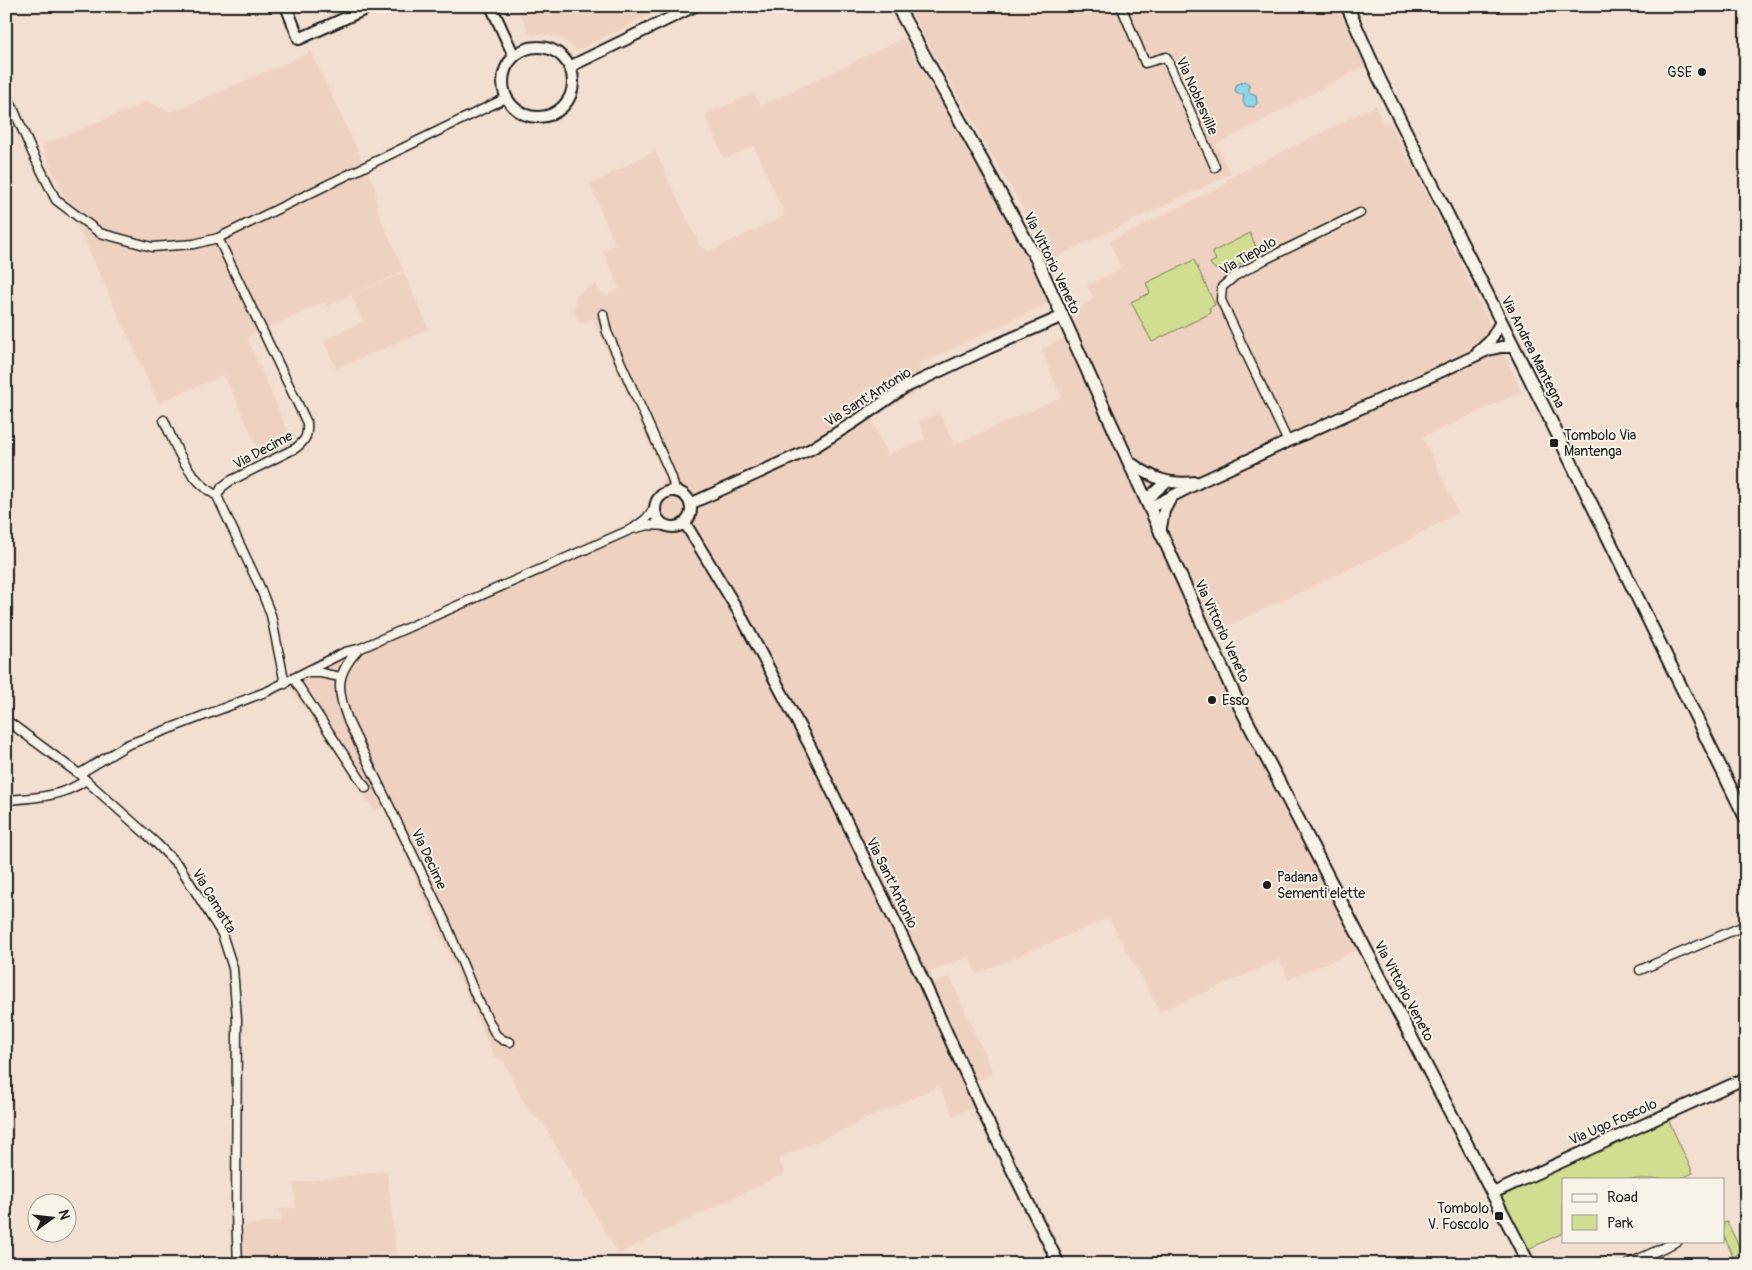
<svg xmlns="http://www.w3.org/2000/svg" width="1752" height="1270" viewBox="0 0 1752 1270" font-family="Pangolin,sans-serif">
  <rect width="100%" height="100%" fill="#f2dfd1"/>
  <filter id="ink" filterUnits="userSpaceOnUse"><feTurbulence type="fractalNoise" baseFrequency=".02" numOctaves="2"/><feDisplacementMap in="SourceGraphic" scale="10" xChannelSelector="R" yChannelSelector="G"/><feConvolveMatrix kernelMatrix="1 2 1 2 8 2 1 2 1" color-interpolation-filters="sRGB"/></filter>
  <g filter="url(#ink)">
    <!-- built -->
    <path fill="#efd1c1" d="M516,6H669L576,51L565,40L544,34L531,36Z
      M907,6H1337L1365,66L1216,145L1231,174L1052,259Z
      M904,38L1039,275L1051,302L918,365L927,386L888,408L872,420L887,455L925,439L919,421L940,413L954,445L1061,397L1041,349L1064,338L1060,327L1076,320L1078,310L1094,298L1087,285L1121,269L1110,241L1228,183L1226,179L1375,106L1383,122L1389,121L1445,230L1522,392L1423,437L1458,512L1398,546L1213,633L1371,944L1289,979L1279,960L1160,1012L1109,918L976,974L969,957L930,972L934,983L950,977L993,1073L977,1081L988,1103L953,1116L939,1086L778,1159L785,1173L618,1254L542,1122L529,1112L504,1062L494,1056L384,807L375,811L291,689L288,679L339,653L640,518L646,511L652,494L661,485L665,478L593,319L579,323L574,312L576,295L596,284L599,291L606,296L619,289L603,251L615,245L590,184L655,151L700,246L708,250L715,249L785,215L754,146L724,159L705,115L754,93L761,106Z
      M311,52L374,185L379,214L404,271L354,294L404,273L429,329L336,369L323,340L363,322L351,295L327,306L325,302L247,337L293,443L262,457L224,375L158,403L41,145L148,102L172,112Z
      M387,1171L396,1252L304,1264H243V1225L281,1221L280,1209L296,1207L293,1183Z"/>
    <!-- green -->
    <path fill="#d1de91" stroke="#767d56" d="M1250,233L1259,254C1247,260 1218,281 1210,263L1216,260L1212,252Z
      M1194,260L1215,305L1209,308L1211,313L1152,342L1131,302L1150,293L1146,283Z
      M1667,1117L1693,1173L1680,1179H1563V1233L1526,1250L1500,1196L1503,1192Z
      M1727,1222L1742,1252L1733,1257L1723,1234V1223Z"/>
    <!-- water -->
    <path fill="#8ad6eb" stroke="#5e8c98" d="M1245,81L1249,84V92L1256,95L1257,103L1254,107L1245,106L1243,102L1244,94H1237L1235,92L1236,85Z"/>
    <g fill="none" stroke-linecap="round" stroke-linejoin="round">
      <!-- minor casing -->
      <g stroke="#1c1c1c" stroke-width="11">
        <path id="minor" d="M1121,6L1145,63L1166,57L1215,167
          M6,92L33,154L56,200L100,233L152,247L194,244L218,238L506,98
          M218,238L307,423C308,435 306,440 296,448L230,481L222,487L217,496L259,585L271,615L285,684
          M603,314L607,332L668,468L672,478L675,491
          M164,420C176,449 189,480 217,496
          M1288,442L1221,300L1222,287L1235,276L1266,259L1360,213
          M635,527L646,519L655,507
          M359,649C334,675 337,691 349,723L445,921L475,994L496,1035L503,1040L510,1042
          M309,673H321L340,677
          M294,679L366,788
          M6,720L79,774L156,843L180,867L222,934L233,968L237,1019L236,1213L238,1264
          M79,774L127,745L268,691L345,652L359,649L632,529L649,525L667,526
          M6,800C34,798 62,797 86,780
          M1640,970L1746,925
          M1628,1264L1678,1241"/>
      </g>
      <!-- tertiary casing -->
      <g stroke="#1c1c1c" stroke-width="14">
        <path id="tertiary" d="M286,6L299,39L372,6
          M491,6L514,56
          M503 82a35 35 0 1 1 70 0a35 35 0 1 1-70 0Z
          M569,67L695,6
          M1478,352L1490,341L1501,322
          M1131,463C1154,479 1168,485 1196,482
          M655 509a18 18 0 1 1 36 0a18 18 0 1 1-36 0Z
          M1147,499L1166,482
          M690,504L811,449L856,421L904,388L989,348L1063,316
          M1151,507L1202,481L1488,350L1501,347H1513
          M685,523L740,614L810,746L918,969L982,1110L1059,1264
          M1160,533L1164,511L1171,498
          M1493,1193L1746,1078"/>
      </g>
      <!-- secondary casing -->
      <g stroke="#1c1c1c" stroke-width="15">
        <path id="secondary" d="M897,6L1038,262L1240,707L1529,1264
          M1347,6L1379,78L1545,409L1746,819"/>
      </g>
      <!-- minor -->
      <use href="#minor" stroke="#f7f3e8" stroke-width="8"/>
      <!-- tertiary -->
      <use href="#tertiary" stroke="#f7f3e8" stroke-width="10"/>
      <!-- secondary -->
      <use href="#secondary" stroke="#f7f3e8" stroke-width="11"/>
    </g>
  </g>
  <!-- markers -->
  <g fill="#1c1c1c" stroke="#f7f3e8" stroke-width="2">
    <circle cx="1702" cy="72" r="5"/>
    <rect x="1549" y="438" width="10" height="10" rx="2.5"/>
    <circle cx="1212" cy="700" r="5"/>
    <circle cx="1267" cy="885" r="5"/>
    <rect x="1494" y="1211" width="10" height="10" rx="2.5"/>
  </g>
  <g text-anchor="middle" dominant-baseline="central" stroke-width="4" stroke-linejoin="round" paint-order="stroke">
    <!-- poi labels -->
    <g font-size="14" fill="#1c1c1c" stroke="#f7f3e8" text-anchor="start">
      <text x="1692" y="72" text-anchor="end">GSE</text>
      <text x="1564" y="435">Tombolo Via<tspan x="1564" dy="16">Mantenga</tspan></text>
      <text x="1222" y="700">Esso</text>
      <text x="1277" y="877">Padana<tspan x="1277" dy="16">Sementi elette</tspan></text>
      <text x="1489" y="1208" text-anchor="end">Tombolo<tspan x="1489" dy="16">V. Foscolo</tspan></text>
    </g>
    <!-- street labels -->
    <g font-size="14" fill="#1c1c1c" stroke="#f7f3e8">
      <text transform="translate(1197 96) rotate(66)">Via Noblesville</text>
      <text transform="translate(1248 256) rotate(-30)">Via Tiepolo</text>
      <text transform="translate(1052 263) rotate(64)">Via Vittorio Veneto</text>
      <text transform="translate(1533 352) rotate(63)">Via Andrea Mantegna</text>
      <text transform="translate(868 397) rotate(-32)">Via Sant'Antonio</text>
      <text transform="translate(263 450) rotate(-28)">Via Decime</text>
      <text transform="translate(1222 631) rotate(65)">Via Vittorio Veneto</text>
      <text transform="translate(429 859) rotate(65)">Via Decime</text>
      <text transform="translate(892 883) rotate(64)">Via Sant'Antonio</text>
      <text transform="translate(214 901) rotate(59)">Via Camatta</text>
      <text transform="translate(1404 991) rotate(62)">Via Vittorio Veneto</text>
      <text transform="translate(1613 1122) rotate(-24)">Via Ugo Foscolo</text>
    </g>
  </g>
  <!-- margin -->
  <rect width="1752" height="1270" fill="none" stroke="#f7f3e8" stroke-width="25"/>
  <rect x="12" y="12" width="1727" height="1245" fill="none" stroke="#1c1c1c" stroke-width="2" filter="url(#ink)"/>
  <!-- legend -->
  <rect x="1562" y="1178" width="162" height="65" fill="#f7f3e8" stroke="#9f9d96"/>
  <rect x="1572" y="1194" width="25" height="8" fill="#f7f3e8" stroke="#9f9d96"/>
  <text x="1607" y="1202" font-size="15" fill="#1c1c1c">Road</text>
  <rect x="1572" y="1215" width="25" height="15" fill="#d1de91" stroke="#9f9d96"/>
  <text x="1607" y="1228" font-size="15" fill="#1c1c1c">Park</text>
  <!-- north arrow -->
  <g transform="translate(52 1218) rotate(75)"><circle r="24" fill="#f7f3e8" stroke="#9f9d96"/>
  <path d="M0-4L9 19L0 12L-9 19Z" fill="#1c1c1c"/>
  <text y="-8" font-size="14" font-weight="bold" text-anchor="middle" fill="#1c1c1c">N</text>
  </g>
</svg>
